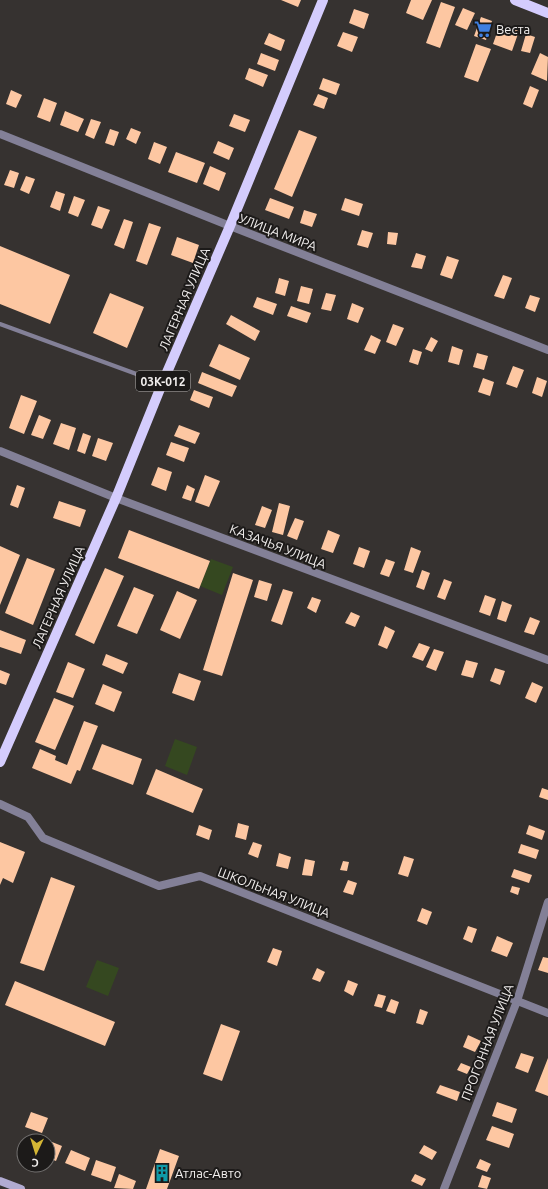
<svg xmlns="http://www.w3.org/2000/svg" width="548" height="1189" viewBox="0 0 548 1189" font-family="Ubuntu,sans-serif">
  <rect width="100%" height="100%" fill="#363230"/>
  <!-- green -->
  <path fill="#354820" d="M211,559L233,567L222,595L200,586Z
    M175,739L197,747L187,775L165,766Z
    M97,960L119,968L108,996L86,987Z"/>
  <!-- building -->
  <path fill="#fdc7a2" d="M281,0H301L298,7Z
    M411,0H432L423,20L406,13Z
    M441,2L455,7L440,48L426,43Z
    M463,8L475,13L467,30L455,25Z
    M354,9L369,14L364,29L349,23Z
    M481,17L492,21L486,40L474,36Z
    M500,24L519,31L512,51L493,44Z
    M343,32L358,37L352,52L337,46Z
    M269,33L285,40L281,51L264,44Z
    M526,34L535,37L530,53L521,51Z
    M476,44L491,49L478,82L464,77Z
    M261,53L279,60L275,71L257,64Z
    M540,53L548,57L547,81L531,74Z
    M249,68L268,75L263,87L245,79Z
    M323,78L340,84L336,95L319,89Z
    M530,86L539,90L532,108L523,104Z
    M11,90L22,95L16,108L6,104Z
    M318,94L328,98L324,109L313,105Z
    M44,98L57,103L50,122L37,117Z
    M65,111L84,119L78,132L60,125Z
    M234,114L250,120L245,132L229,126Z
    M91,119L101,122L94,139L85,135Z
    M131,128L141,132L136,144L126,139Z
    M110,129L119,132L114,146L105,143Z
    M299,130L317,137L292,197L274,189Z
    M218,141L234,148L229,160L213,153Z
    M154,142L167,147L160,164L148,159Z
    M176,152L205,163L197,183L168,172Z
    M210,166L226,173L219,191L203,184Z
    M10,170L19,173L14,188L4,185Z
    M26,176L35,179L29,194L20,190Z
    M56,191L65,194L60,211L50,207Z
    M74,196L85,200L78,217L68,213Z
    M270,198L294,207L289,219L265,210Z
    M345,198L363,204L359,216L341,210Z
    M98,206L110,210L102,229L91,225Z
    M304,210L317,214L312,227L300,223Z
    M124,219L133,222L124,249L114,245Z
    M149,223L161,227L147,265L136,261Z
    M362,230L373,233L368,248L357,245Z
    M388,232L398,233L396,245L387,244Z
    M177,237L199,245L193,263L171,255Z
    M0,246L70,275L50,324L0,304Z
    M416,253L426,256L422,269L411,267Z
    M447,256L459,260L452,279L440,275Z
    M503,275L512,278L504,299L494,296Z
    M279,278L289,281L285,296L275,293Z
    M301,286L313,289L309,304L297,301Z
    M110,293L144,307L127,348L93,333Z
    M326,293L336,295L331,311L321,309Z
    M530,295L540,298L535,312L525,308Z
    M257,297L277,304L273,315L253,307Z
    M352,303L364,308L358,323L347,319Z
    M291,306L311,313L307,323L287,316Z
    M231,315L260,331L255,341L226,324Z
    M393,324L404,328L396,346L386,342Z
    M371,335L381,340L375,354L364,350Z
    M431,337L438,341L432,352L425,349Z
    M219,344L250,358L240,380L209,366Z
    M452,346L463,350L459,365L448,362Z
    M413,349L422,352L418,365L409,362Z
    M477,353L488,356L484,370L473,367Z
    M513,366L524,370L517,388L506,384Z
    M202,372L237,386L232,397L198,383Z
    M537,377L547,381L542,397L532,393Z
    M483,378L494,382L490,396L478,392Z
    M194,390L213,397L209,408L190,400Z
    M21,395L37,401L24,434L9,428Z
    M39,415L51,420L43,439L31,435Z
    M61,423L76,428L69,450L53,444Z
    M179,425L200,433L195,444L174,436Z
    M83,433L91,436L85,454L77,451Z
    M98,438L113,443L106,461L92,456Z
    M171,442L189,448L184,462L166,455Z
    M158,467L172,472L166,491L151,485Z
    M205,475L220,481L209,507L195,502Z
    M17,485L25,488L18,508L10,505Z
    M187,485L195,489L191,501L182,498Z
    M59,501L86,510L80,527L53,518Z
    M279,503L290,506L283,535L272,532Z
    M262,506L272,510L265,528L255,525Z
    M295,518L304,521L297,540L287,536Z
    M129,530L210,561L199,589L118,558Z
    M328,530L340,535L333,553L321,549Z
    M0,546L20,555L0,605Z
    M359,547L370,551L364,568L353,564Z
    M411,547L421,551L413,573L404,570Z
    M27,558L55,569L33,625L5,613Z
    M386,559L395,562L389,577L380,574Z
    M105,568L124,576L94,644L75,635Z
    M422,570L430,573L424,590L416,587Z
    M233,573L253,580L222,676L203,670Z
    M444,579L452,582L445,600L437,597Z
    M259,580L272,584L267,601L254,597Z
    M134,587L154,595L137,634L117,626Z
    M283,589L293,592L282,625L271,621Z
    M177,591L197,600L180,639L160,630Z
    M485,595L496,599L490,616L479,612Z
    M312,597L321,600L316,613L307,608Z
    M502,601L512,605L506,622L497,619Z
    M351,612L360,616L355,627L345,623Z
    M530,617L540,621L534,635L524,632Z
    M385,626L395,631L387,649L378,645Z
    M0,630L26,640L21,654L0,647Z
    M419,643L430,647L423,661L412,657Z
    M434,649L444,652L436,671L426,667Z
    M106,654L128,663L123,674L102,665Z
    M466,660L478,663L473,678L461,675Z
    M68,662L85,669L73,698L56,692Z
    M495,668L505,671L500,685L490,681Z
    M0,670L10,674L6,685L0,683Z
    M179,673L201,681L194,701L172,693Z
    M532,682L543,687L536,703L525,698Z
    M103,684L122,692L114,712L95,704Z
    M54,698L74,706L55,750L35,742Z
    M84,721L98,726L80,771L77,770L71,784L32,768L40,749L56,756L55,760L67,765Z
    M102,744L142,759L133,785L92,769Z
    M156,769L203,789L193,813L146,794Z
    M542,788L548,790V800L539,797Z
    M238,823L249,826L246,840L235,837Z
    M199,825L212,830L209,840L196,835Z
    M529,825L545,831L542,840L526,834Z
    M0,842L25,852L13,883L3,878L0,885Z
    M253,842L262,845L258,858L248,854Z
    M521,844L539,850L536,859L518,853Z
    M279,853L291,857L288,869L276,866Z
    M404,856L414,859L408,877L398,874Z
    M305,859L315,861L312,876L302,875Z
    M343,861L349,862L347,871L340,870Z
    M514,869L532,875L529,883L511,877Z
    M51,877L75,886L44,971L20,963Z
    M348,880L357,883L353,895L343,892Z
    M512,886L520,888L518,895L510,892Z
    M422,908L432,912L427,925L417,921Z
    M468,926L477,929L472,943L463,939Z
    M497,936L513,943L507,957L491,951Z
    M273,948L282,951L277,966L267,962Z
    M543,957L548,958V973L538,970Z
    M317,968L325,972L320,982L312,979Z
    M348,980L358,984L353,996L344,991Z
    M15,981L115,1022L105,1046L5,1005Z
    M378,994L386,996L382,1008L374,1006Z
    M391,999L399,1002L395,1014L386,1011Z
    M420,1009L428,1012L423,1025L416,1023Z
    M221,1024L240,1031L222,1081L203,1074Z
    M468,1035L481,1041L475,1052L463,1047Z
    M521,1053L534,1057L528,1073L515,1068Z
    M548,1058V1096L535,1091Z
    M461,1063L471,1067L467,1074L457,1070Z
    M440,1085L460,1092L457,1101L436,1093Z
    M497,1102L517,1109L512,1123L492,1116Z
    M31,1112L48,1118L42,1133L25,1127Z
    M492,1126L514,1134L509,1148L486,1140Z
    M52,1142L62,1146L56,1161L48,1158Z
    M424,1145L437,1152L432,1160L419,1153Z
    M160,1149L179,1156L167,1189H146Z
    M71,1150L90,1158L85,1171L65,1163Z
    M480,1159L491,1164L487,1172L476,1168Z
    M96,1160L116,1167L111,1182L91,1175Z
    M119,1174L136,1181L133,1189L114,1188Z
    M415,1174L426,1179L422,1186L411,1181Z
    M482,1175L491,1178L487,1189L478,1187Z"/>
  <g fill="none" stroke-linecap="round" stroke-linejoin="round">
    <!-- lane -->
    <path stroke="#838097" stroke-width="4" d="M0,324L161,383"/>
    <!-- street -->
    <path stroke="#838097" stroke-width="8" d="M0,134L230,226L548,350
      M0,451L116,498L548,660
      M0,804L28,817L43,838L159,886L200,876L548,1013
      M444,1189L517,1001L548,902"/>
    <!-- secondary -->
    <path stroke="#b1abd1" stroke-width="8" d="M0,1181L21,1189"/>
    <!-- primary -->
    <path stroke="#d4ccfd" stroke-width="10" d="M515,0L548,13
      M0,762L116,498L162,384L230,226L323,0"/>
  </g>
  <!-- icons -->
  <defs>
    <g id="supermarket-bare" transform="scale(1.38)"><path d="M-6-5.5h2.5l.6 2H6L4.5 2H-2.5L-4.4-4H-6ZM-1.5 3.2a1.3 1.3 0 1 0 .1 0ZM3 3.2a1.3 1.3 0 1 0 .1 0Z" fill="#3f7fe0" stroke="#1c1a19" stroke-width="2.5" paint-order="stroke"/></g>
    <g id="building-bare" transform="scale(1.38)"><path d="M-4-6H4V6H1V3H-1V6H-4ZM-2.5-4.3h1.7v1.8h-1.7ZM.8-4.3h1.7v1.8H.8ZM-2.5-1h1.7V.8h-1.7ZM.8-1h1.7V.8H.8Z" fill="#0f9aa8" stroke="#1c1a19" stroke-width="2.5" paint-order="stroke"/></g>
  </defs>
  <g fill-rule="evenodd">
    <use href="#supermarket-bare" x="483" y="29"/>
    <use href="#building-bare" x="162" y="1173"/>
  </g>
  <g text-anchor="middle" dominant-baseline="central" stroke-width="4" stroke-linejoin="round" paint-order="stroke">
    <!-- shield labels -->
    <rect fill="#1c1a19" stroke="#b1aead" stroke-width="1" x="136" y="371" width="54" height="20" rx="3"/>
    <g font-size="12" font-weight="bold" fill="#f1eeed">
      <text x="163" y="381">03К-012</text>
    </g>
    <!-- poi labels -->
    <g font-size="13" fill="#f1eeed" stroke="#1c1a19" text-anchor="start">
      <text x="496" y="29">Веста</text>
      <text x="175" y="1173">Атлас-Авто</text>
    </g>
    <!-- street labels -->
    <g font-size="13" fill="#f1eeed" stroke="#1c1a19">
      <text transform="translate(278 232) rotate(21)">УЛИЦА МИРА</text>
      <text transform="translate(184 299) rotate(-67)">ЛАГЕРНАЯ УЛИЦА</text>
      <text transform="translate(278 546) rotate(21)">КАЗАЧЬЯ УЛИЦА</text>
      <text transform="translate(58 597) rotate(-66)">ЛАГЕРНАЯ УЛИЦА</text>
      <text transform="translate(274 892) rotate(21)">ШКОЛЬНАЯ УЛИЦА</text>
      <text transform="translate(487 1042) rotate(-69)">ПРОГОННАЯ УЛИЦА</text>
    </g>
  </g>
  <!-- north arrow -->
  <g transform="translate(36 1153) rotate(184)"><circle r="19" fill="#1c1a19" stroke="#716f6e"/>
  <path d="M0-3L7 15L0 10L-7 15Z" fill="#d4b635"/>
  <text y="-6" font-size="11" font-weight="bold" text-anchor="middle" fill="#f1eeed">С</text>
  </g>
</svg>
